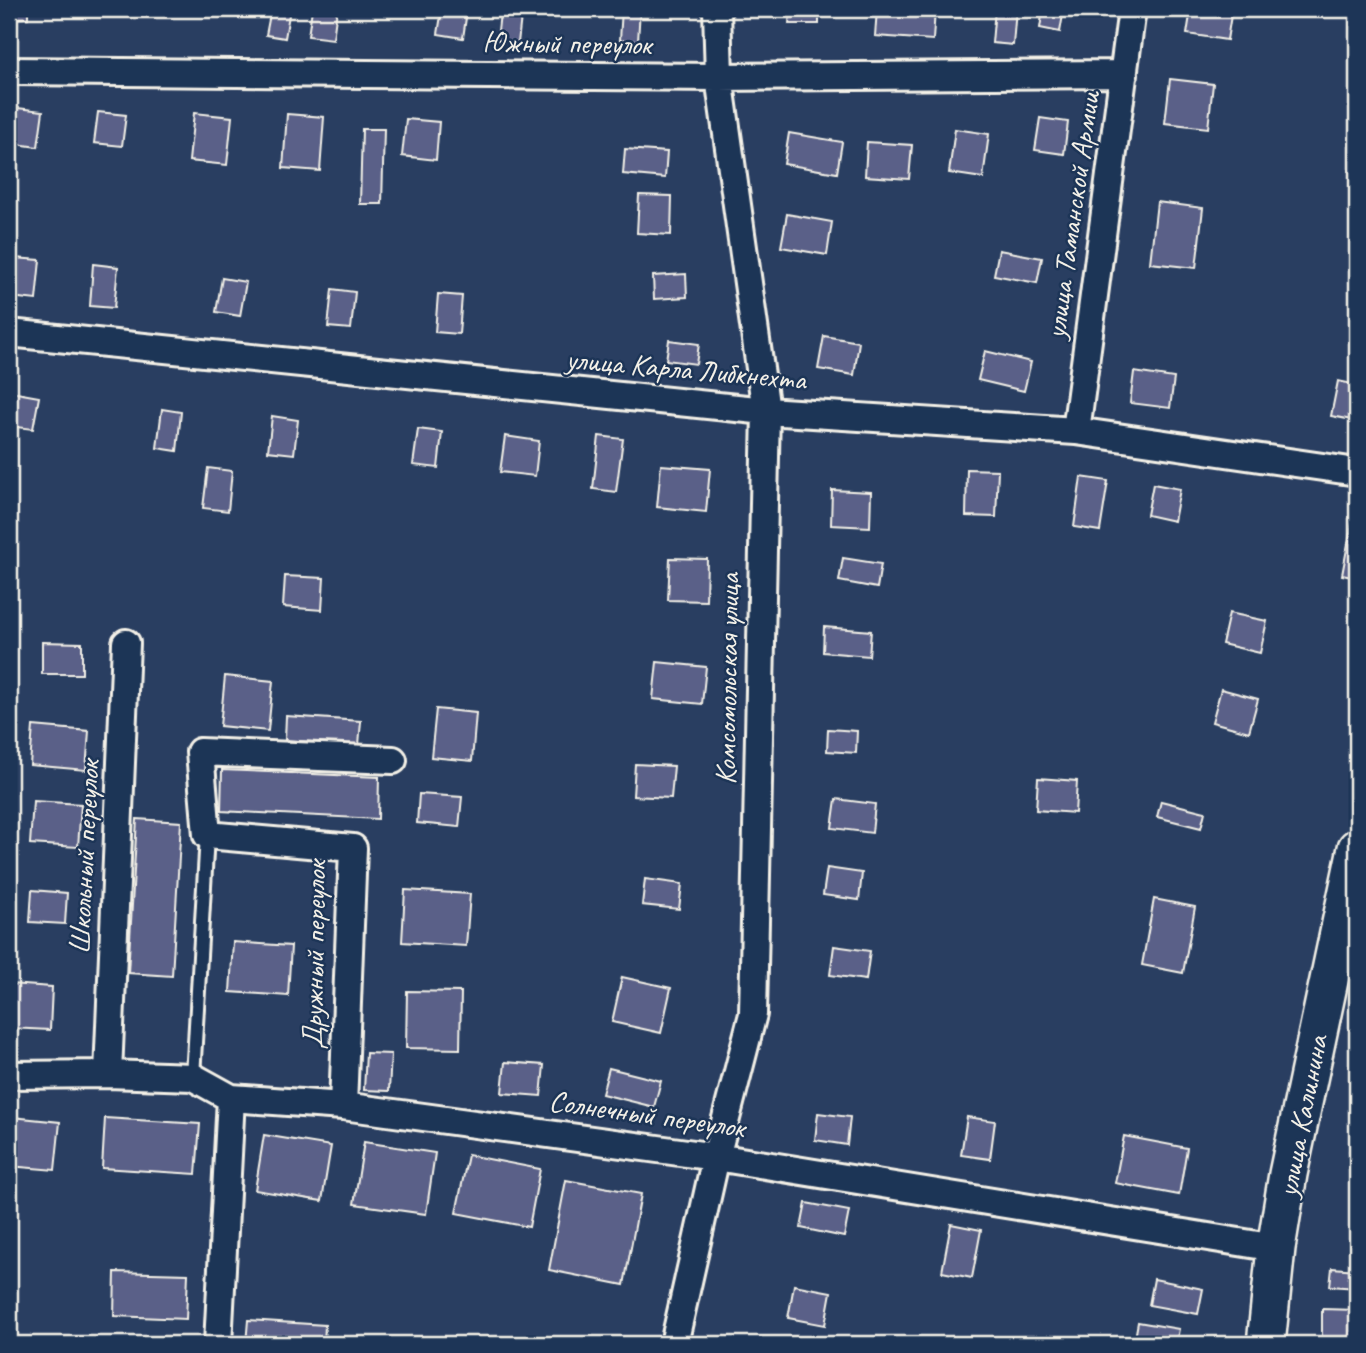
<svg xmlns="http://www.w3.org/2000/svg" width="1366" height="1353" viewBox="0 0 1366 1353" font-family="Caveat,sans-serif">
  <rect width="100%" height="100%" fill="#293e61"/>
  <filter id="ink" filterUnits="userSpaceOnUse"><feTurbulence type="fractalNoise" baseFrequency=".0143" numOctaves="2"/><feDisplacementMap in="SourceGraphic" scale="14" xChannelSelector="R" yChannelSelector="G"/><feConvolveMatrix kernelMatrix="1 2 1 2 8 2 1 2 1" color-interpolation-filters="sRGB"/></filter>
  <g filter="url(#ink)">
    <!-- building -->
    <path fill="#5a6188" stroke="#f4f1e8" stroke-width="2" d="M9,9H28V18L9,19Z
      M271,9H290L285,38L266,35Z
      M312,9L337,10L333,39L308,36Z
      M442,9L467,11L463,38L438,34Z
      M622,9H640L638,41L620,40Z
      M790,9H819V24H789Z
      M877,9H935L933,40L875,36Z
      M995,9H1016L1013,45L992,43Z
      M1043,9H1064L1060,32L1040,28Z
      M1191,9H1232L1227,40L1187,34Z
      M500,13L521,16L518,43L497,40Z
      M1170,79L1213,84L1208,128L1165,123Z
      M9,107L43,111L38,147L9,143Z
      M98,112L126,115L122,146L94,143Z
      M194,113L232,117L227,165L189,161Z
      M287,114L324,117L320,171L283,168Z
      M1040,118L1068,122L1064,154L1035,150Z
      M406,119L439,122L436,160L402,156Z
      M362,129H384L382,204H360Z
      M955,129L989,134L983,178L949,173Z
      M789,133L842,142L837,173L784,164Z
      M867,142L912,145L909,179L865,176Z
      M625,149L667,152L665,178L623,174Z
      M639,195L672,196L671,235L637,233Z
      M1157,202L1203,208L1196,268L1150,263Z
      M787,214L832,222L827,255L781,247Z
      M999,250L1042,258L1037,283L994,275Z
      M14,258L40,260L36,300L11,297Z
      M93,264L118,267L114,308L90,306Z
      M686,274L687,297L654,299L653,276Z
      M222,278L246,282L240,316L216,312Z
      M332,289L355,292L351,329L328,327Z
      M438,294L462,296L459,334L435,332Z
      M824,336L859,342L854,375L818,369Z
      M669,340L699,344L696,364L666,360Z
      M985,351L1031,362L1024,391L978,380Z
      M1134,372L1174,378L1170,408L1130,403Z
      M1338,381L1357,385V421L1331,416Z
      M11,392L39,397L33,429L9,426V405Z
      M162,409L181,412L177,451L157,448Z
      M272,416L298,420L294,454L268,451Z
      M418,429L442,432L438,468L413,465Z
      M505,436L539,441L535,476L500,472Z
      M599,436L623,439L616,492L593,489Z
      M661,465L710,469L706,512L657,507Z
      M208,468L232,471L228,511L203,508Z
      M967,469L998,470L996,517L966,516Z
      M1081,477L1108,481L1100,531L1074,527Z
      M1153,484L1180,489L1174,521L1147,515Z
      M832,490L871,492L870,527L831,525Z
      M1354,512L1357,513V578L1342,575Z
      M670,558L707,559L706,601L668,600Z
      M843,558L881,564L877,588L839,581Z
      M285,576L324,578L322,610L283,607Z
      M1229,613L1267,621L1260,653L1222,644Z
      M824,627L871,631L869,656L823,652Z
      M42,642L82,643V674H42Z
      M657,662L706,667L702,704L653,699Z
      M225,676L273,681L268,731L220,726Z
      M1221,689L1258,699L1249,732L1212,722Z
      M436,709L476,713L472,761L431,757Z
      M286,716L361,721L359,745L285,740Z
      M33,726L89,731L86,770L30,765Z
      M828,729L857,731L856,753L827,751Z
      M635,764L674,766L671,798L633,796Z
      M222,770L379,777L378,819L221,811Z
      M1038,778L1077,781L1075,813L1036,810Z
      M419,794L462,797L459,827L417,823Z
      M836,799L875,804L872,833L832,828Z
      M33,801L81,804L78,847L30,844Z
      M1161,801L1205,812L1201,828L1157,817Z
      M137,819L181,822L172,976L128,973Z
      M827,868L862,873L859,900L823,895Z
      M645,879L682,884L679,909L642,905Z
      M32,890L67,893L65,924L30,922Z
      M405,890L470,894L466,946L402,942Z
      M1154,899L1195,907L1183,973L1142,965Z
      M233,942L291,946L288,996L230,992Z
      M834,946L870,951L866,980L830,975Z
      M622,977L671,988L661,1033L612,1022Z
      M9,984L52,987L50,1030L9,1028Z
      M407,991L461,992L460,1049L406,1048Z
      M366,1053L391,1054L389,1091L364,1090Z
      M505,1062L544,1065L541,1096L502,1093Z
      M609,1068L661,1081L654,1107L602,1094Z
      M818,1113L850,1117L847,1145L815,1140Z
      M12,1117L60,1122L55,1170L9,1166Z
      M967,1117L995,1121L990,1159L961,1155Z
      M105,1118L200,1124L196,1174L102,1168Z
      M1357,1126V1155L1349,1152Z
      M264,1135L331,1146L322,1201L255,1190Z
      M1124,1136L1187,1148L1179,1195L1115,1183Z
      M364,1142L435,1153L426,1214L354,1204Z
      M468,1155L540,1169L529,1227L456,1213Z
      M566,1180L641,1194L624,1285L549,1270Z
      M806,1203L849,1211L844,1237L801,1228Z
      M951,1224L981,1230L972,1278L942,1272Z
      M1332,1268L1357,1270V1288L1330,1286Z
      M115,1272L188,1274L186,1319L114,1316Z
      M1154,1279L1203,1289L1198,1314L1149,1305Z
      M794,1285L831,1292L825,1325L788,1318Z
      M1322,1309L1357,1310V1344H1322Z
      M248,1320L325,1325L324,1344H246Z
      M1138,1322L1179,1329L1176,1344H1134Z"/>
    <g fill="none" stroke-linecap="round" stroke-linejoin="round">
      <!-- lane casing -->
      <g stroke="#f4f1e8" stroke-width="18">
        <path id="lane" d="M193,1077L207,835"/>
      </g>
      <!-- street casing -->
      <g stroke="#f4f1e8" stroke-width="32">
        <path id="street" d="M9,71L719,77L1124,74
          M9,333L766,411L1076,431L1357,472
          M1076,431L1132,9
          M108,1074L126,643
          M9,1075L108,1074L193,1077L231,1098L343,1106L716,1157L1276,1248
          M343,1106L353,848L207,835L200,752L393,760
          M218,1344L231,1098
          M674,1344L716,1157L753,1014L766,411L719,77L717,9"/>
      </g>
      <!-- secondary casing -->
      <g stroke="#f4f1e8" stroke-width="42">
        <path id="secondary" d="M1266,1344L1276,1248L1288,1174L1357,848"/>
      </g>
      <!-- lane -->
      <use href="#lane" stroke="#1d3557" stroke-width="12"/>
      <!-- street -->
      <use href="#street" stroke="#1d3557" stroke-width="26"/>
      <!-- secondary -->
      <use href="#secondary" stroke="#1d3557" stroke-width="37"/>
    </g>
  </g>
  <g text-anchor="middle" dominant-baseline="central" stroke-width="5" stroke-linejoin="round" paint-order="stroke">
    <!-- street labels -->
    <g font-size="30" fill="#f4f1e8" stroke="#1d3557">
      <text transform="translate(567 43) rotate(1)">Южный переулок</text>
      <text transform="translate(1072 215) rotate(-82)">улица Таманской Армии</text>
      <text transform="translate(686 369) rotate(5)">улица Карла Либкнехта</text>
      <text transform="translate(727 679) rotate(-89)">Комсомольская улица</text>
      <text transform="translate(84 857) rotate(-87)">Школьный переулок</text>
      <text transform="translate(314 955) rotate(-89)">Дружный переулок</text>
      <text transform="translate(647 1114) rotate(8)">Солнечный переулок</text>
      <text transform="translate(1302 1116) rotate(-79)">улица Калинина</text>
    </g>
  </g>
  <!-- margin -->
  <rect width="1366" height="1353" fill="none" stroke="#1d3557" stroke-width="35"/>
  <rect x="18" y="18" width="1331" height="1318" fill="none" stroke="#f4f1e8" stroke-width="2.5" filter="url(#ink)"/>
</svg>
